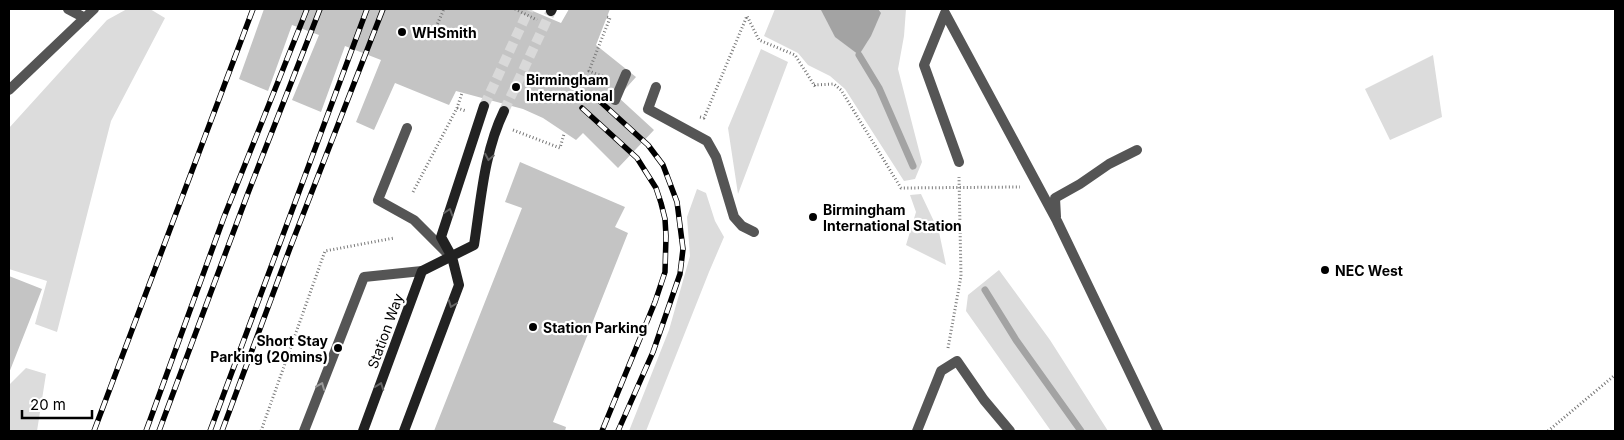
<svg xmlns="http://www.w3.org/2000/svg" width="1624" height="440" viewBox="0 0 1624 440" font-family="Inter,sans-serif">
  <rect width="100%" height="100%" fill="#fff"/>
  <!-- green -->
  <path fill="#dcdcdc" d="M127,9H150L165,18L111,121L57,332L35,324L47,281L9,269V128L107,20Z
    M775,9H906L904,36L898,69L922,162L915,179L904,181L845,89L830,76L808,65L798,53L764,36Z
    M761,49L788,62L738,194L728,128Z
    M1433,55L1442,117L1390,140L1365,89Z
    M697,189L706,193L715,221L724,237L709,272L646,431H629L669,330L690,256L687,217Z
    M921,194L939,232L946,265L906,245L916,212L910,195Z
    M999,270L1050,340L1108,431H1051L966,311L968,295Z
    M26,368L46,374L37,431H9V385Z"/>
  <!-- water -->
  <path fill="#a3a3a3" d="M822,9H878L881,13L871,36L859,55L835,37L821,10Z"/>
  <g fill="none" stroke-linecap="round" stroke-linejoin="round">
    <!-- stream -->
    <path stroke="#a3a3a3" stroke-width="7" d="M859,55L879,88L913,166
      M985,290L1016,340L1081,431"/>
  </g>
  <!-- building -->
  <path fill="#c4c4c4" d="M264,9H528L561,23L569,9H610L596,45L636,77L618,97L654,130L618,168L583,133L576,140L543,118L523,109L456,91L449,105L395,83L374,130L356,122L381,60L345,46L321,112L292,100L319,35L292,25L268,91L239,79Z
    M520,162L625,207L615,227L628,233L553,422L566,427L565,431H434L522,208L505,202Z
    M9,276L42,289L9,373Z"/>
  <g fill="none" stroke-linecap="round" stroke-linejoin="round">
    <!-- secondary-tunnel -->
    <path stroke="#d9d9d9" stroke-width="10" stroke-dasharray="10 5" stroke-linecap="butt" d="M484,106L529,9
      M504,111L551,11"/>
    <!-- path -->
    <path stroke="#777" stroke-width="3" stroke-dasharray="1 2.5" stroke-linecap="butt" d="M515,9L537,20
      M607,17L610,18L589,71L607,78
      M436,27L444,9
      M814,85L834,84L841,90L901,188L1020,187
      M457,108L466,111
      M700,117L704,118L747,16L759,40L795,55L816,88
      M513,130L560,148L564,134
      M413,192L457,108L462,93
      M948,348L961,276L959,177
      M261,431L325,251L394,238
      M1548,431L1615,375"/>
    <!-- lane -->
    <path stroke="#555" stroke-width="10" d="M68,9L85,18
      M656,87L648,109L707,141L716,157L734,217L742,226L754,232
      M9,90L94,9
      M615,100L626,74
      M407,128L378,200L414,220L449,255
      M959,162L924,65L945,13L1057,221L1158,431
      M1056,217L1055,198L1080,184L1109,164L1137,150
      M304,431L364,277L422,271
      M917,431L941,371L957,361L984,400L1010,431"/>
    <!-- secondary -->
    <path stroke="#222" stroke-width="10" d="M551,11L552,9
      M363,431L422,271L474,245C481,200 484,152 504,111
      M404,431L459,285L452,257L441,237L484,106"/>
    <!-- rail casing -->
    <g stroke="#000" stroke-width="5.5">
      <path id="rail" d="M593,95L648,145L663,165L677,202L683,249L680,274L653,352L618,431
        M582,108L637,158L656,188L661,203L665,219L666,236L665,272L655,302L602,431
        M94,431L253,9
        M146,431L224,217L307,9
        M159,431L248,193L320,9
        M210,431L367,9
        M222,431L290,248L383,9"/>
    </g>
    <!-- rail -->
    <use href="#rail" stroke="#fff" stroke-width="4" stroke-dasharray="11" stroke-linecap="butt"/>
  </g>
  <!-- one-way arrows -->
  <defs><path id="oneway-chevron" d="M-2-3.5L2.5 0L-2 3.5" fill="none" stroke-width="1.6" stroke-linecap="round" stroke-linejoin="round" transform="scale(1.25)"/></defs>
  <g stroke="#646464">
    <use href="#oneway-chevron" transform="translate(489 157) rotate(101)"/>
    <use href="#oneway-chevron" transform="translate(449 212) rotate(-72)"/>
    <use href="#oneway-chevron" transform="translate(452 304) rotate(111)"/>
    <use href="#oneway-chevron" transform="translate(380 386) rotate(-70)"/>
  </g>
  <use stroke="#999" href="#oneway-chevron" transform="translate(321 386) rotate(-68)"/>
  <!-- markers -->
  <g fill="#000" stroke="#fff" stroke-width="2">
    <circle cx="402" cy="32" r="5"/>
    <circle cx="516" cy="87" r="5"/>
    <circle cx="813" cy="217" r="5"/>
    <circle cx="1325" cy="270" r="5"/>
    <circle cx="533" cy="327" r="5"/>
    <circle cx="338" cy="348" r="5"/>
  </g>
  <g text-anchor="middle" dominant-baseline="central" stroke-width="4.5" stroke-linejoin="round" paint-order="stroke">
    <!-- poi labels -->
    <g font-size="14" font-weight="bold" fill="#000" stroke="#fff" text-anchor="start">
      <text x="412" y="32">WHSmith</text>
      <text x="526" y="79">Birmingham<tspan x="526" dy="16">International</tspan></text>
      <text x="823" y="209">Birmingham<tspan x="823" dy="16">International Station</tspan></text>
      <text x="1335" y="270">NEC West</text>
      <text x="543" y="327">Station Parking</text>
      <text x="328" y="340" text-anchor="end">Short Stay<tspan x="328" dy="16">Parking (20mins)</tspan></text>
    </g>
    <!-- street labels -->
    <g font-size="14" fill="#000" stroke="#fff">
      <text transform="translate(385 331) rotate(-70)">Station Way</text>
    </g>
  </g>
  <!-- border -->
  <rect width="1624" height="440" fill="none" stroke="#000000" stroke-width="20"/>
  <!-- scale -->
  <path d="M22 410v8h70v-8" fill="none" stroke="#000000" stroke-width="2.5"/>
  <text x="30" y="410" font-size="15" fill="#000000" stroke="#ffffff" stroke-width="4" paint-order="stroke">20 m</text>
</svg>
